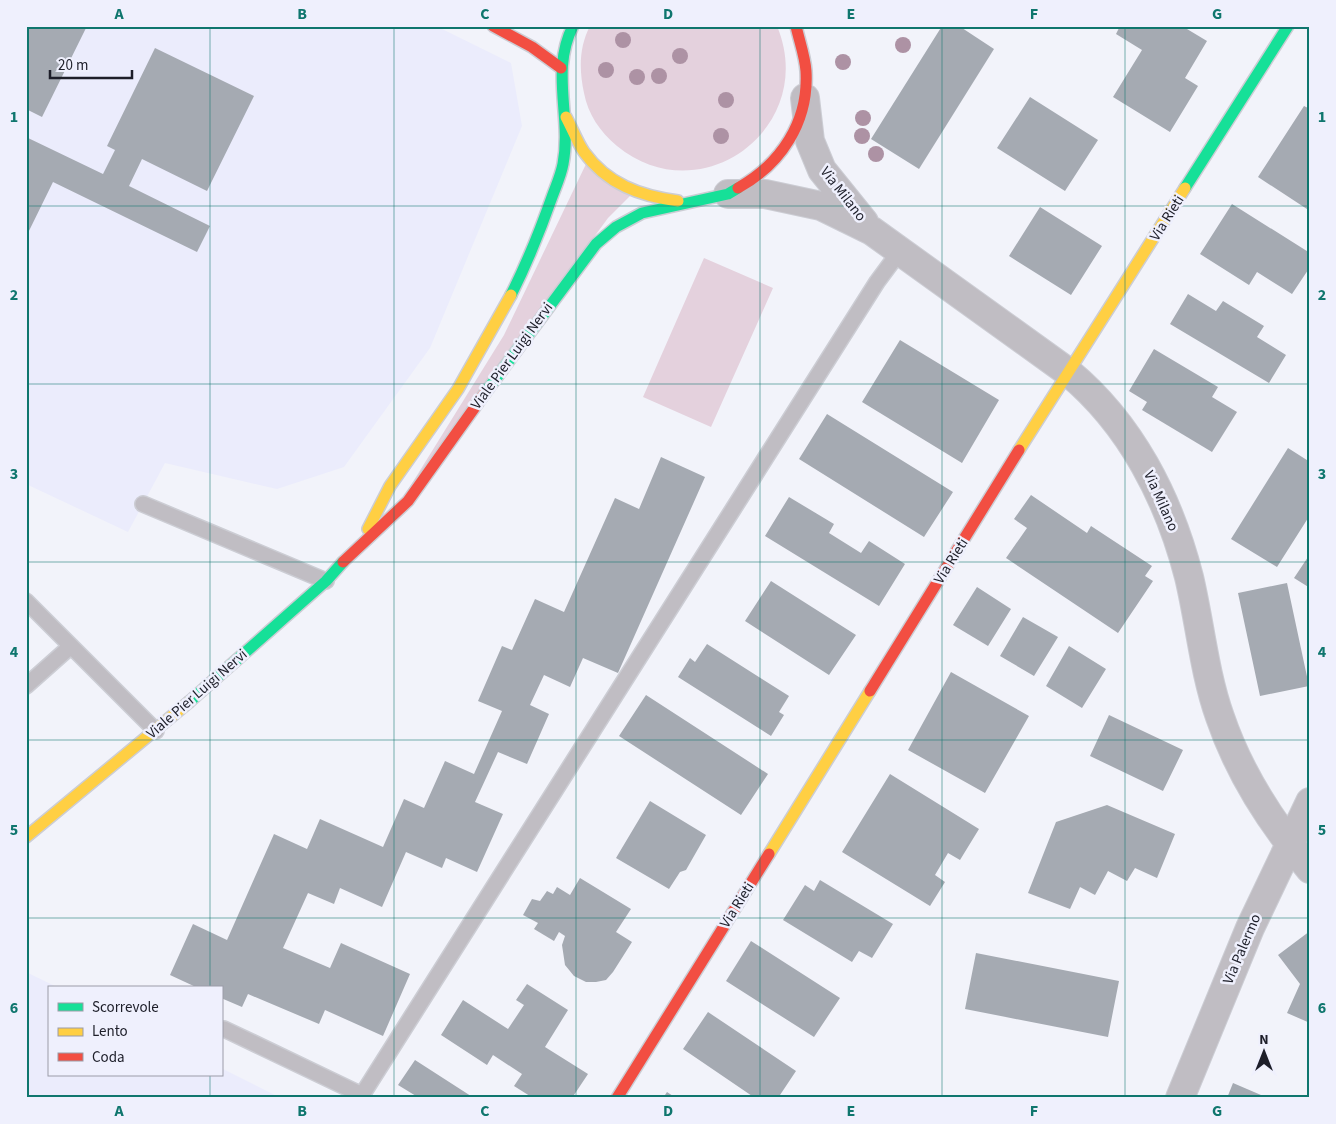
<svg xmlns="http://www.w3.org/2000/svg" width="1336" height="1124" viewBox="0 0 1336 1124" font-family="'Source Sans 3',sans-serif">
  <rect width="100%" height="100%" fill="#f2f3fa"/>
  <!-- built -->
  <path fill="#ebecfc" d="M26,26H436L511,63L522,126L430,348L344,467L277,489L165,463L128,532L26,484Z
    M26,972L59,988H49V1075H221V1068L281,1098H26Z"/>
  <!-- green -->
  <path fill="#e4d1dd" d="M590,26H777C819,127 701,215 617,146C600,132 588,114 584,93C579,70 579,47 590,26Z
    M586,164L630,196L608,218L406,493L504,335Z
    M704,258L773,288L711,427L643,397Z"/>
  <!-- building -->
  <path fill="#a5aab2" d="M26,26H87L42,117L26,109Z
    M942,26H959L994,49L919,169L871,139Z
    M1120,26H1182L1207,41L1185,78L1198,86L1170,132L1113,97L1142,50L1116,34Z
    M155,48L254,96L207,191L142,159L129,186L210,226L197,252L53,182L26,237V137L103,174L115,150L107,146Z
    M1030,97L1098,140L1065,191L997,148Z
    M1304,106L1310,109V211L1258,177Z
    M1232,204L1310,253V267L1292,294L1257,272L1249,285L1200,254Z
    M1040,207L1102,246L1071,295L1009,256Z
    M1188,294L1216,311L1223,301L1264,326L1257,337L1286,355L1269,383L1170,324Z
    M900,340L999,400L962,463L862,402Z
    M1154,349L1218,387L1212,397L1237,412L1212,452L1142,410L1147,402L1129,391Z
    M827,414L953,492L924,537L799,459Z
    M1288,448L1310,462V515L1277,567L1231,539Z
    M661,457L705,477L618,673L583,658L570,687L544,675L530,705L549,714L527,764L498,752L475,802L503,814L477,872L446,858L442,868L406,852L382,907L340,888L334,904L308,893L283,948L330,968L341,943L410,974L383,1036L325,1010L319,1024L248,994L242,1007L221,998V988H198L170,975L193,924L227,940L274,834L307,849L320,819L383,847L404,799L424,808L445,761L474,774L502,711L478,701L502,646L512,650L535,599L564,612L615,498L639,509Z
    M1031,495L1087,533L1091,526L1152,566L1145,576L1153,581L1118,633L1006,558L1027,528L1014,519Z
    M789,497L834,524L829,533L861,553L869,541L905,564L879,606L765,536Z
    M1310,554V588L1294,578Z
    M771,581L856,635L829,675L745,621Z
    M1287,583L1309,686L1260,696L1238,593Z
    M977,587L1011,609L988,646L953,625Z
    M1023,617L1058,637L1034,676L1000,656Z
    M707,644L789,696L779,712L784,715L771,736L678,677L690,658L695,662Z
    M1069,646L1106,669L1082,708L1046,686Z
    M951,672L1029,716L985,793L908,750Z
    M646,695L768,774L741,815L619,736Z
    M1109,715L1183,750L1163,791L1090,756Z
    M890,774L979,829L960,860L948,853L935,875L945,882L930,906L842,852Z
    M650,801L706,835L686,870L680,872L669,889L616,858Z
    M1107,805L1175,834L1157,878L1135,868L1127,881L1108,871L1095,895L1080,887L1070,909L1028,893L1056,822Z
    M580,878L631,909L616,932L632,942L613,972L606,980L596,982H586L574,976L565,965L562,945L565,936L559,932L554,941L534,929L538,923L523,915L532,899L540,901L547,891L553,894L557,887L570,895Z
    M820,880L893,924L872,958L859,951L852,962L783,920L805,885L814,891Z
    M1310,931V1023L1287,1013L1300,984L1278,955Z
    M751,941L840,998L814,1037L726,981Z
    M976,953L1119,981L1108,1037L965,1009Z
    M527,984L568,1010L545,1047L588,1074L572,1098H533L514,1086L522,1074L493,1055L487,1065L441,1035L463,1000L508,1029L524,1005L516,1000Z
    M708,1012L796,1071L778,1098H755L683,1049Z
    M415,1060L474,1098L416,1096L398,1085Z
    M1233,1083L1268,1098H1227Z
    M667,1092L676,1098H663Z"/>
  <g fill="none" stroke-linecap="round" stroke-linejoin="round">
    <!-- lane casing -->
    <g stroke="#cccdd4" stroke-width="18">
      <path id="lane" d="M143,504L326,581
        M26,601L156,731
        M26,686L71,646
        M224,1029L362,1095L877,282L900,251"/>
    </g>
    <!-- street casing -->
    <g stroke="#cccdd4" stroke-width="30">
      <path id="street" d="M805,98L810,141L822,170L864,222
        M728,194H765L821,206L872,231L1068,372C1131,424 1169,499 1189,577C1200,623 1204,672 1220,717C1239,773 1272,824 1310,869
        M1180,1098L1250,928L1310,802"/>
    </g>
    <!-- fast casing -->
    <g stroke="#cccdd4" stroke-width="14">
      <path id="fast" d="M1185,188L1288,26
        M511,295C527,263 540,231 552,197C556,186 561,175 563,164C572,117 550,71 573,26
        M485,393L596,244L616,227L642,213L728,194L738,188
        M189,702L326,581L343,562"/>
    </g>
    <!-- slow casing -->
    <g stroke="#cccdd4" stroke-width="14">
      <path id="slow" d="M566,117C572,128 577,142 584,152C607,184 640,196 678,201
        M1019,450L1185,188
        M368,529L390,486L458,389L511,295
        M26,837L189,702
        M769,854L870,691"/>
    </g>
    <!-- jam casing -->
    <g stroke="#cccdd4" stroke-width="14">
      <path id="jam" d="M493,26L532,47L561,68
        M738,188C781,164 809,122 806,71C805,56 799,40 796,26
        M343,562L408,501L485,393
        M870,691L1019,450
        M617,1098L769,854"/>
    </g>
    <!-- lane -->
    <use href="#lane" stroke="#c0bdc3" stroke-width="15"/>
    <!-- street -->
    <use href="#street" stroke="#c0bdc3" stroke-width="28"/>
    <!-- fast -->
    <use href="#fast" stroke="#16e098" stroke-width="11"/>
    <!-- slow -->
    <use href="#slow" stroke="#ffcf43" stroke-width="11"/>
    <!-- jam -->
    <use href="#jam" stroke="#f24e42" stroke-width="11"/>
  </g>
  <!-- trees -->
  <g fill="#ad92a4">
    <circle cx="623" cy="40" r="8"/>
    <circle cx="903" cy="45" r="8"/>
    <circle cx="680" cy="56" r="8"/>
    <circle cx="843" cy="62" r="8"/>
    <circle cx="606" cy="70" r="8"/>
    <circle cx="659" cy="76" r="8"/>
    <circle cx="637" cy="77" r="8"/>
    <circle cx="726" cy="100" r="8"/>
    <circle cx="863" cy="118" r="8"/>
    <circle cx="721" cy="136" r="8"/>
    <circle cx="862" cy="136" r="8"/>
    <circle cx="876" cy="154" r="8"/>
  </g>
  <!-- grid -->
  <path fill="none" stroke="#0f766e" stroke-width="1" stroke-opacity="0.55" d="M210,26V988M394,26V1098M576,26V1098M760,26V1098M942,26V1098M1125,26V1098M26,206H1310M26,384H1310M26,562H1310M26,740H1310M26,918H1310M210,1075V1098"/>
  <g text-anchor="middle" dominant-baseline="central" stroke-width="5" stroke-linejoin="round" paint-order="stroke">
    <!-- street labels -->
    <g font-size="15" fill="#1d1e29" stroke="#eff0fd">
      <text transform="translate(843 194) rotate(52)">Via Milano</text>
      <text transform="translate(1167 218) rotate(-58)">Via Rieti</text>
      <text transform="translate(512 356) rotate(-54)">Viale Pier Luigi Nervi</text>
      <text transform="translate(1161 501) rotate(66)">Via Milano</text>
      <text transform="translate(951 561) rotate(-58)">Via Rieti</text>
      <text transform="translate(197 694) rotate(-41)">Viale Pier Luigi Nervi</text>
      <text transform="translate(737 905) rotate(-58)">Via Rieti</text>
      <text transform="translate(1242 949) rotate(-67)">Via Palermo</text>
    </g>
  </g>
  <!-- border -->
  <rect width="1336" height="1124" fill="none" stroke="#eff0fd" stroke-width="55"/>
  <!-- legend -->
  <rect x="48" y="986" width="175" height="90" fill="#eff0fd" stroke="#9b9ca8"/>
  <rect x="58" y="1003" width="25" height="8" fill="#16e098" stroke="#9b9ca8"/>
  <text x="92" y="1012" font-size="15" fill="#1d1e29">Scorrevole</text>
  <rect x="58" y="1028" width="25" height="8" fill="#ffcf43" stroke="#9b9ca8"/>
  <text x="92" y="1036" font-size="15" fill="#1d1e29">Lento</text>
  <rect x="58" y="1053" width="25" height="8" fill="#f24e42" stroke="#9b9ca8"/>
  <text x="92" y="1062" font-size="15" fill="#1d1e29">Coda</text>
  <!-- north arrow -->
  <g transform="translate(1264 1052)" stroke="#eff0fd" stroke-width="4" paint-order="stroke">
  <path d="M0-4L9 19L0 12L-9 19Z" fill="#1d1e29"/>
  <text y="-8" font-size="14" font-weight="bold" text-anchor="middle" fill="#1d1e29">N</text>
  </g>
  <!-- scale -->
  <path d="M50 70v8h82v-8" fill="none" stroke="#1d1e29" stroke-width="2.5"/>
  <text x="58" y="70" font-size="15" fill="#1d1e29" stroke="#eff0fd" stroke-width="4" paint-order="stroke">20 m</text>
  <rect x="28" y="28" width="1280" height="1068" fill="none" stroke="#0f766e" stroke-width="2"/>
  <g font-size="16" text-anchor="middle" font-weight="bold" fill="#0f766e">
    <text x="119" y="19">A</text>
    <text x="302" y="19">B</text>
    <text x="485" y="19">C</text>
    <text x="668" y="19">D</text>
    <text x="851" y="19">E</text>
    <text x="1034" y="19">F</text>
    <text x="1217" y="19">G</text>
    <text x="14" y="122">1</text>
    <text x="1322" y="122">1</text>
    <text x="14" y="300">2</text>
    <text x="1322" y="300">2</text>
    <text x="14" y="479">3</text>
    <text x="1322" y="479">3</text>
    <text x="14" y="657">4</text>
    <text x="1322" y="657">4</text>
    <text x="14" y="835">5</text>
    <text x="1322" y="835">5</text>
    <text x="14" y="1013">6</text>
    <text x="1322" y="1013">6</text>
    <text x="119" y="1116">A</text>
    <text x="302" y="1116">B</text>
    <text x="485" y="1116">C</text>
    <text x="668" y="1116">D</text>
    <text x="851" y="1116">E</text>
    <text x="1034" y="1116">F</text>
    <text x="1217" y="1116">G</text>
  </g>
</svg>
